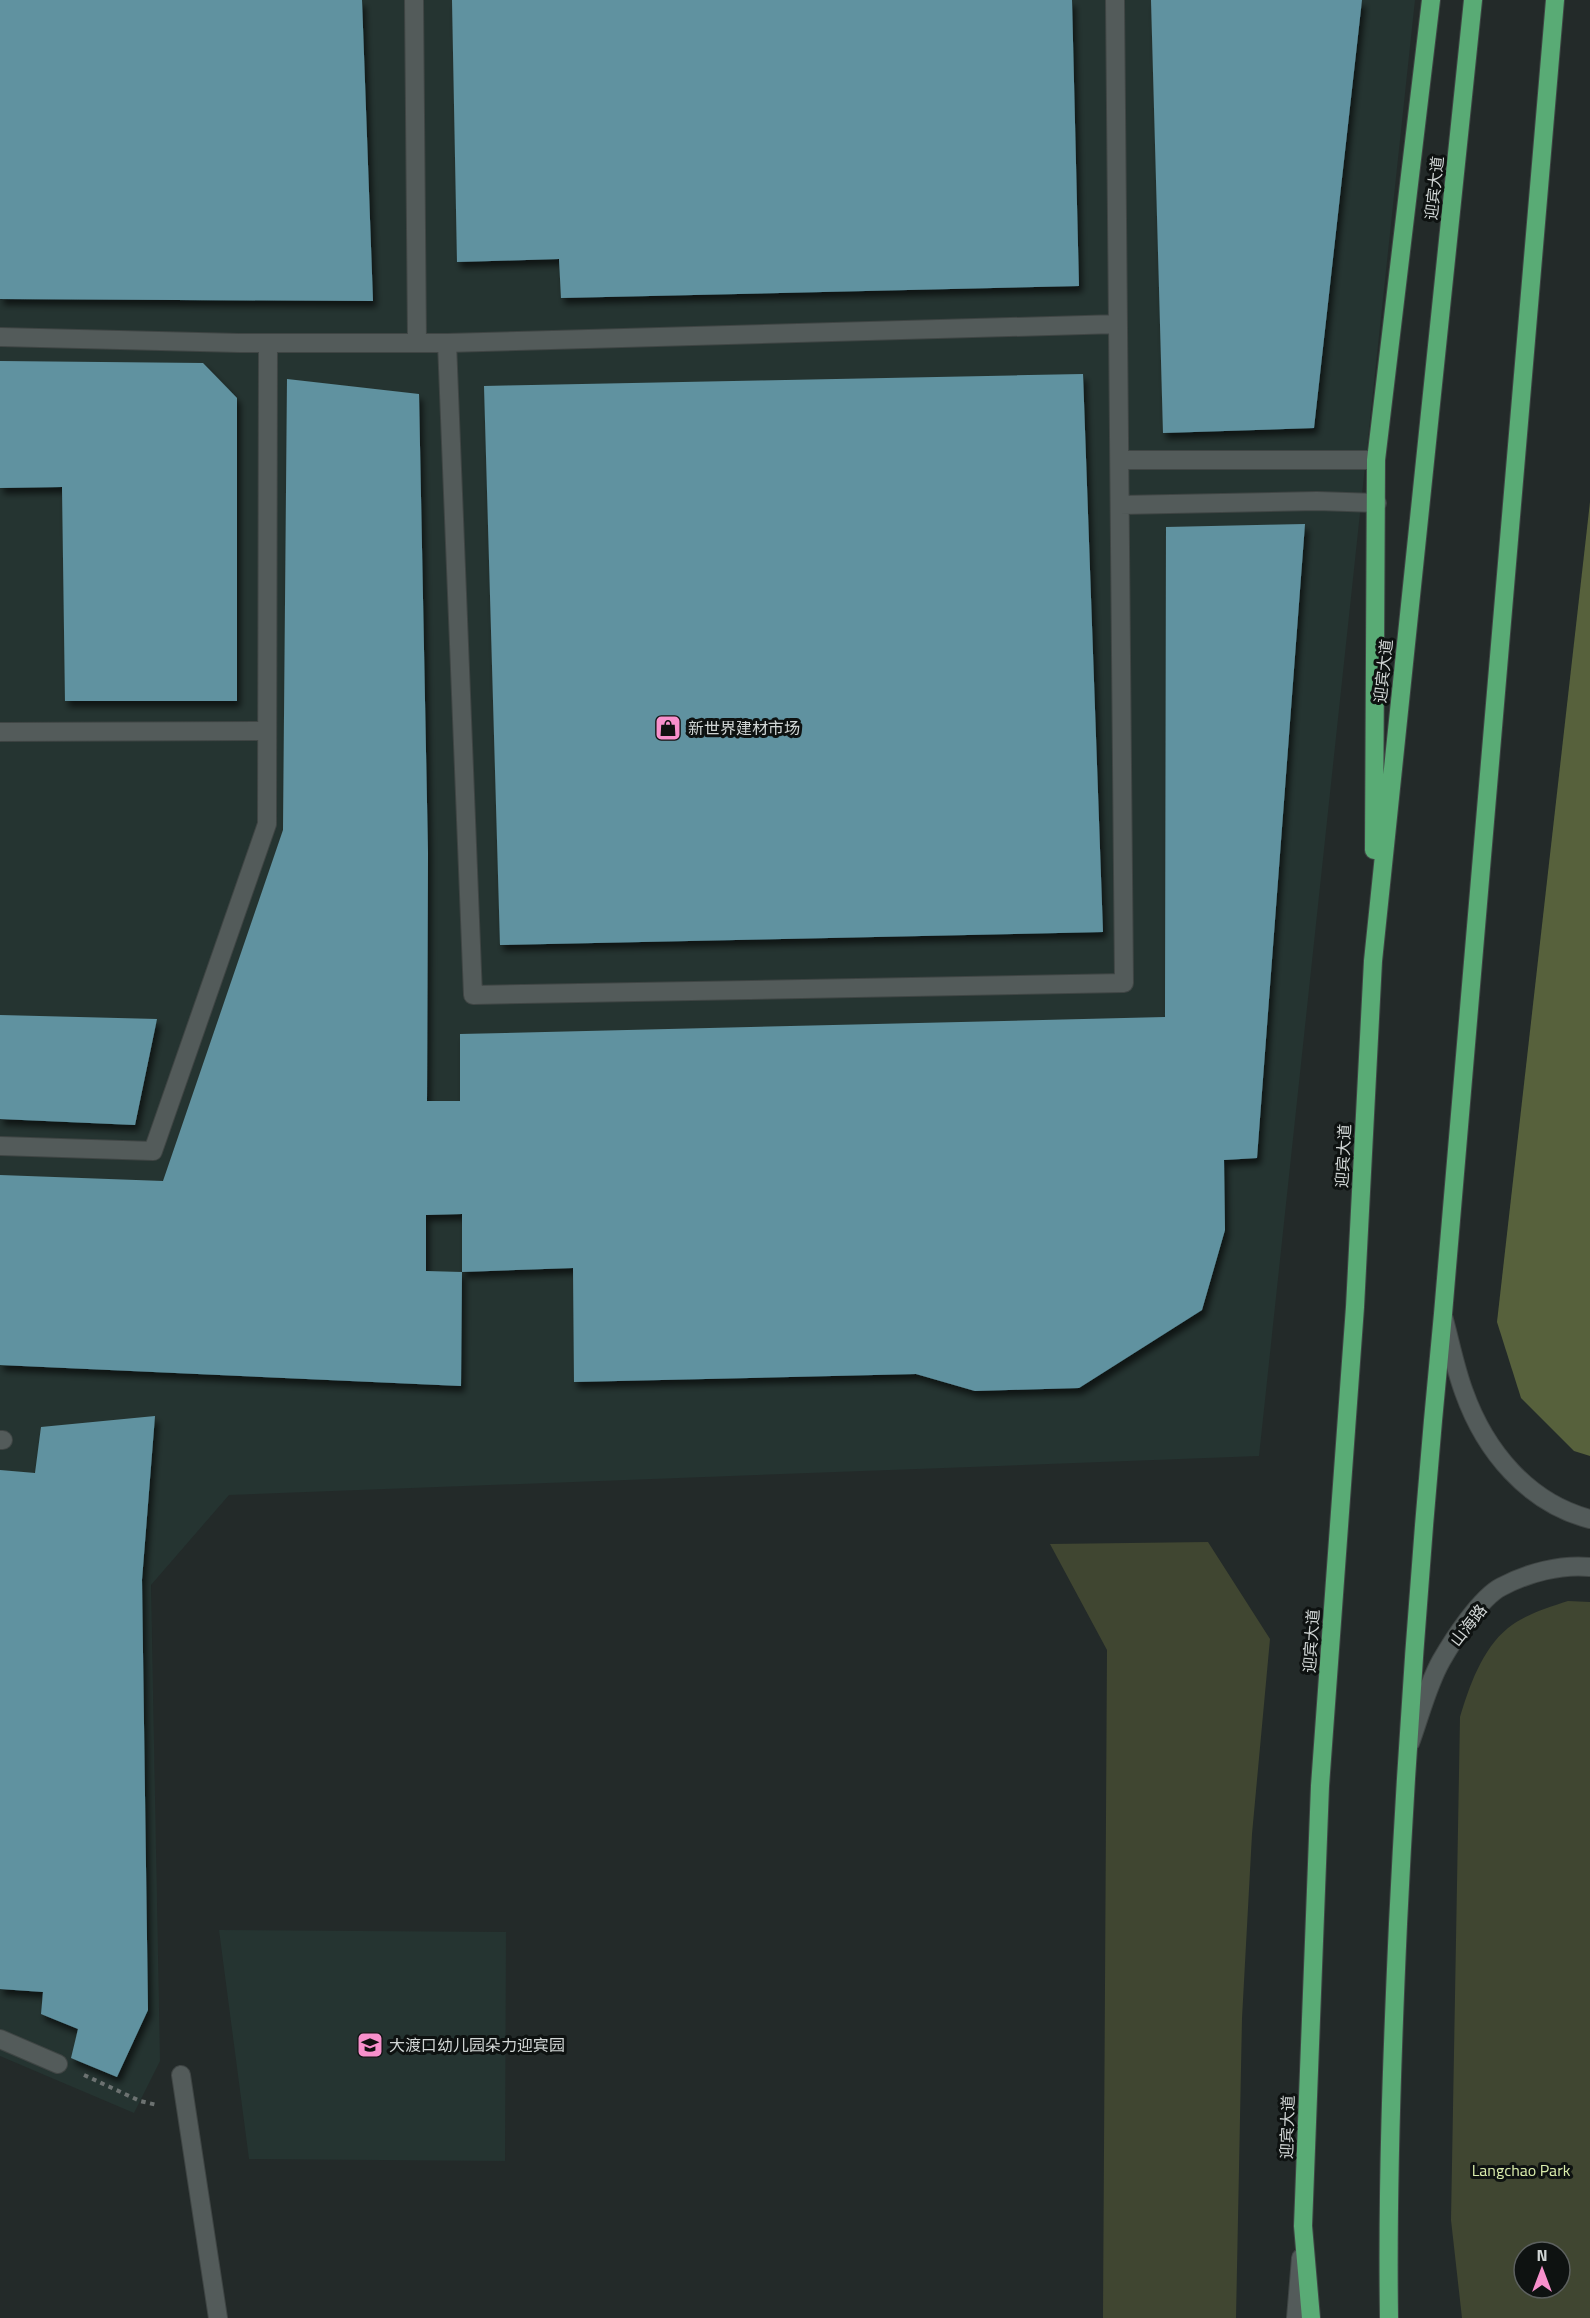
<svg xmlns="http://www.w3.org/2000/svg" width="1590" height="2318" viewBox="0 0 1590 2318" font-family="'Titillium Web','Noto Sans SC',sans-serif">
  <defs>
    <filter id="shadow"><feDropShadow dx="3.5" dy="6" stdDeviation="3" flood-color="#0009"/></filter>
  </defs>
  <rect width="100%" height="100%" fill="#232a29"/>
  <!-- built -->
  <path fill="#253431" d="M0,0H1415L1259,1456L229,1495L151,1585L160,2061L134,2113L0,2056Z
    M219,1930L506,1932L505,2161L249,2159Z"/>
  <!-- green -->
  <path fill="#404631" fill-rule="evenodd" d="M1208,1542L1270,1639L1252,1834L1242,2018L1236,2318H1103L1107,1650L1050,1544Z
    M1568,1601L1590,1602V2318H1462L1451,2220L1460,1717C1469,1687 1482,1649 1508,1628C1526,1614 1547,1608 1568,1601ZM1524,2252H1560V2288H1524Z"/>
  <!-- forest -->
  <path fill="#57613c" d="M1590,502V1456L1574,1451L1521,1398L1497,1322Z"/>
  <!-- building -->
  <path fill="#6192a0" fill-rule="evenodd" filter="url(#shadow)" d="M0,0H362L373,301L0,299Z
    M452,0H1072L1079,286L561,298L559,259L457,262Z
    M1151,0H1362L1314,428L1163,433Z
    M0,361L203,363L237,398V701H65L62,487L0,488Z
    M1083,374L1103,932L500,945L484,386Z
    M287,379L419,394L428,853L427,1101H460V1034L1165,1017L1166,527L1305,524L1257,1158L1224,1160L1225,1230L1202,1310L1079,1388L975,1391L916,1374L574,1382L573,1268L462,1272L461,1386L0,1365V1175L163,1181L283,830ZM462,1214V1272L426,1271V1215Z
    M0,1015L157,1019L135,1125L0,1119Z
    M155,1416L142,1580L148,2010L117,2077L71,2058L78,2029L41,2014L43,1992L0,1989V1470L35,1473L41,1427Z"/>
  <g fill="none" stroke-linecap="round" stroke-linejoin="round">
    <!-- lane casing -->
    <g stroke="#3f4544" stroke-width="20">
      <path id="lane" d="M414,0L417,343
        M0,337L239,343H447L1118,324
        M447,343L473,995L1124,983L1115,0
        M1120,460H1376
        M1120,505L1317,501L1377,503
        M0,732L267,731
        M0,1146L153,1151L267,824L268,343
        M0,1440H3
        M0,2039L58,2064"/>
    </g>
    <!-- secondary casing -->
    <g stroke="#3f4544" stroke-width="20">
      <path id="secondary" d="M1443,1316C1450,1341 1455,1368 1464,1392C1485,1451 1528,1503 1590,1519
        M1410,1743C1420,1716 1427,1686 1441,1661C1453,1640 1480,1598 1501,1587C1527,1573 1561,1564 1590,1567
        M181,2075L218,2318
        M1296,2318L1301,2258"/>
    </g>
    <!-- highway casing -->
    <g stroke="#3f4544" stroke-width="20">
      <path id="highway" d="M1374,850L1376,460L1431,0
        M1311,2318L1303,2226L1320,1786L1355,1307L1373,961L1473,0
        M1389,2318C1387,2187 1392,2055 1398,1924C1408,1720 1423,1518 1443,1314L1555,0"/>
    </g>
    <!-- path -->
    <path stroke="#6c7271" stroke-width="4" stroke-dasharray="4.5 4.5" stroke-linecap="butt" d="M84,2075L140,2101L157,2105"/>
    <!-- lane -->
    <use href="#lane" stroke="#535b5a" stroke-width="18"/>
    <!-- secondary -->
    <use href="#secondary" stroke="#535b5a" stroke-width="18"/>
    <!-- highway -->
    <use href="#highway" stroke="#59ab75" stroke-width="18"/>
  </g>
  <!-- icons -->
  <defs>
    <g id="shop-square" transform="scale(1.35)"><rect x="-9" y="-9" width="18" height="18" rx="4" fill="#f890cc" stroke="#0e1211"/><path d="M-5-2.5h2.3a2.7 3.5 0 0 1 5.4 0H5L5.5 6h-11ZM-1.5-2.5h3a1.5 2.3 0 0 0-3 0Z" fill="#111"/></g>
    <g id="school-square" transform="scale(1.35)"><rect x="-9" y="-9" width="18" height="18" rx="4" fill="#f890cc" stroke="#0e1211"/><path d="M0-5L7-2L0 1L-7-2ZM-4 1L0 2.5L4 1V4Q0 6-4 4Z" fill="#111"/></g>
  </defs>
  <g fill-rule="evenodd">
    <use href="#shop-square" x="668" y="728"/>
    <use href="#school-square" x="370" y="2045"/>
  </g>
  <g text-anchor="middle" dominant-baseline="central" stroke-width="6" stroke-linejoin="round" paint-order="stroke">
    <!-- street labels -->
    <g font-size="16" fill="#d1d6d5" stroke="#0e1211">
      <text transform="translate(1434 188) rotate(-84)">迎宾大道</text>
      <text transform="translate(1383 671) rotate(-84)">迎宾大道</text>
      <text transform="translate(1343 1156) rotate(-87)">迎宾大道</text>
      <text transform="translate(1468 1625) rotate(-52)">山海路</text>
      <text transform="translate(1311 1641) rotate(-86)">迎宾大道</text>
      <text transform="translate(1287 2127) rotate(-88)">迎宾大道</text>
    </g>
    <!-- poi labels -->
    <g font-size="16" fill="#d1d6d5" stroke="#0e1211" text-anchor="start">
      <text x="688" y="728">新世界建材市场</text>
      <text x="389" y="2045">大渡口幼儿园朵力迎宾园</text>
    </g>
    <!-- park labels -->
    <g font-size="16" fill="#daedac" stroke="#0e1211">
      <text x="1521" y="2170">Langchao Park</text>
    </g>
  </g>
  <!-- north arrow -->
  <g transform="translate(1542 2270)"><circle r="28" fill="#0e1211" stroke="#5c605f" stroke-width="1.5"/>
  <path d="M0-4.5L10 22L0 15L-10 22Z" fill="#f890cc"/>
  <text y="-9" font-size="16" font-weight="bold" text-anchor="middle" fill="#d1d6d5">N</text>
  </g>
</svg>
